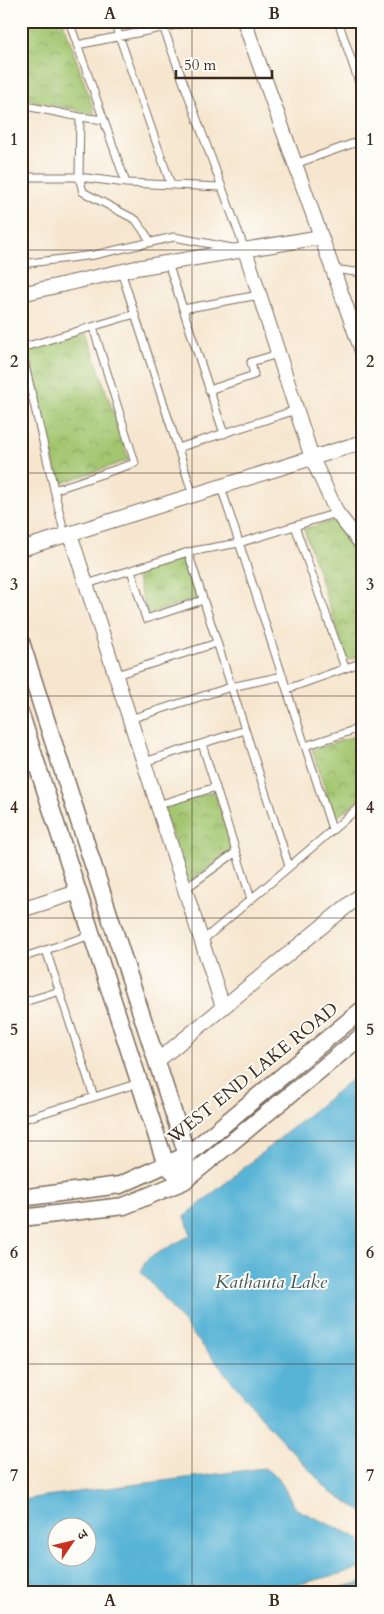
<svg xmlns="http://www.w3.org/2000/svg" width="384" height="1614" viewBox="0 0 384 1614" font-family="Cardo,'Noto Serif Devanagari',serif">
  <defs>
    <pattern id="park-crowns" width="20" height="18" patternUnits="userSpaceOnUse" patternTransform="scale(1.25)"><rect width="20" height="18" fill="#a3c670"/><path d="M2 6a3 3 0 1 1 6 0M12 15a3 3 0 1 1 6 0" fill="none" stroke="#86a15b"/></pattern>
  </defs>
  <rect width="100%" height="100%" fill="#fdfcf7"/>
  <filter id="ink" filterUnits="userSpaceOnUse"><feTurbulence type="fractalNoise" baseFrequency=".02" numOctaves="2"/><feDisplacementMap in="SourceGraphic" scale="10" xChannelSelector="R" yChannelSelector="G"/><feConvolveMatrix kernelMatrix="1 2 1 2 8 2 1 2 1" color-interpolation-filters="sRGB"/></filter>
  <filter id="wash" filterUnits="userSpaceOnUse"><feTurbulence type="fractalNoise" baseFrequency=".0096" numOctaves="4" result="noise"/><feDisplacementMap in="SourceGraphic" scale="20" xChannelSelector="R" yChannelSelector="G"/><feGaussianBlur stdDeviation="1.12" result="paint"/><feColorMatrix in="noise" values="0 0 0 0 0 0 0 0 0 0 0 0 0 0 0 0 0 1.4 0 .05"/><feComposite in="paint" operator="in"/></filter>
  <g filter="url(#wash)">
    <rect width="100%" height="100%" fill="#f6e6cf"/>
    <!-- park -->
    <path fill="url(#park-crowns)" stroke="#6f7847" d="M21,21H63L95,114L21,98Z
      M87,334L129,460L59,484L29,351Z
      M335,520L363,555V655L347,660L304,529Z
      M185,557L197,599L147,614L135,572Z
      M363,733V796L335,819L312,750Z
      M214,791L233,849L188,883L163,808Z"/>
    <!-- water -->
    <path fill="#58b4d6" stroke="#4a6f7a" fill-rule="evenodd" d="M363,1070V1512L330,1492L267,1424L141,1271L147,1259L191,1235L185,1216Z
      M264,1468L278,1477L296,1509L358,1538L363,1544V1568L264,1593H21V1501L38,1497ZM58,1526H88V1556H58Z
      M363,1582V1593H317Z"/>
  </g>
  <g filter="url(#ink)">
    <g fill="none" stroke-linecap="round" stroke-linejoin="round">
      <!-- service casing -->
      <g stroke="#7c6c5c" stroke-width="9">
        <path id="service" d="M69,21L126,183
          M114,21L171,185
          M161,21L245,250
          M338,21L363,94
          M77,45L196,21
          M21,105L80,117L104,120
          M80,117L79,177L83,192L136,220L151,242
          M295,164L363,140
          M21,177H79L126,183L221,187
          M168,263L224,434
          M21,264L94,255L174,237L232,248
          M333,269L363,273
          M121,271L193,495
          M183,309L259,295
          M21,348L65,536
          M21,348L135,314
          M209,390L254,375L251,362L278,354
          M178,448L296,410
          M221,487L332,829
          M54,490L135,463L93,327
          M295,526L345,668
          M188,552L289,866
          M131,570L146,619L203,600
          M87,584L188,552L239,543L337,513
          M116,675L217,643
          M287,689L363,662
          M130,719L231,687L283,676
          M202,744L251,899
          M305,746L363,727
          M144,762L245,730
          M158,805L216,787
          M185,889L236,852
          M202,941L363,804
          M46,950L94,1097
          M21,958L91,935
          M21,1003L60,991
          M21,1120L139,1083"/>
      </g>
      <!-- minor casing -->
      <g stroke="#7c6c5c" stroke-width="16">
        <path id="minor" d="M244,21L363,354
          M245,250L312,458L337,513L363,546
          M21,294L136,268L321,237
          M70,534L223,1007
          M21,549L363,442
          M21,910L78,892
          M156,1062L363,893"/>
      </g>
      <!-- tertiary casing -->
      <g stroke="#7c6c5c" stroke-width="19">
        <path id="tertiary" d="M21,642L187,1155L184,1181
          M21,715L166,1165L184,1181
          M21,1198L120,1185L187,1155L363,1009
          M21,1218L124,1206L184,1181L363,1035"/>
      </g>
      <!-- service -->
      <use href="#service" stroke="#fff" stroke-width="7"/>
      <!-- minor -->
      <use href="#minor" stroke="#fff" stroke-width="14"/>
      <!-- tertiary -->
      <use href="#tertiary" stroke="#fff" stroke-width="16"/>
    </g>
  </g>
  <!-- grid -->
  <path fill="none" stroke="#3b2a1e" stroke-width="1" stroke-opacity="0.55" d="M192,21V1593M21,250H363M21,473H363M21,696H363M21,918H363M21,1141H363M21,1364H363"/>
  <g text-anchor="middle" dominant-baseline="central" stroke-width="4" stroke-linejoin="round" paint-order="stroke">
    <!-- street labels -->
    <g font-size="18" fill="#3b2a1e" stroke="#fdfcf7">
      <text transform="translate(253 1073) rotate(-39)">WEST END LAKE ROAD</text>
    </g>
    <!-- water labels -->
    <g font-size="19" font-style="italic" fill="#455a5e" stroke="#fdfcf7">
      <text x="271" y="1282">Kathauta Lake</text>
    </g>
  </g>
  <!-- margin -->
  <rect width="384" height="1614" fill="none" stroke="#fdfcf7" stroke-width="55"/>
  <!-- north arrow -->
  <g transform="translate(72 1542) rotate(55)"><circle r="24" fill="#fdfcf7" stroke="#afa8a0"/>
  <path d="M0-4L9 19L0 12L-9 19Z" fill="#c8321e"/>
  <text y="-8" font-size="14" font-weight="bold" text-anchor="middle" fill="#3b2a1e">उ</text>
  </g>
  <!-- scale -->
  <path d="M176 70v8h96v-8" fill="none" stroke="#3b2a1e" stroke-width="2.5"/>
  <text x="184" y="70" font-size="15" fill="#3b2a1e" stroke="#fdfcf7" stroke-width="4" paint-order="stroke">50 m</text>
  <rect x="28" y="28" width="328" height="1558" fill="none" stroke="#3b2a1e" stroke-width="2"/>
  <g font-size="16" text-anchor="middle" font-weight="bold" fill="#3b2a1e">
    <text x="110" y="19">A</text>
    <text x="274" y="19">B</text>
    <text x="14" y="145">1</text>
    <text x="370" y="145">1</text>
    <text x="14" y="367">2</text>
    <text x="370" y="367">2</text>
    <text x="14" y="590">3</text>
    <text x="370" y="590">3</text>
    <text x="14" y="813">4</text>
    <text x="370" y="813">4</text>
    <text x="14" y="1035">5</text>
    <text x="370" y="1035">5</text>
    <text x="14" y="1258">6</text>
    <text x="370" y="1258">6</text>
    <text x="14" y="1481">7</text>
    <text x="370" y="1481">7</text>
    <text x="110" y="1606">A</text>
    <text x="274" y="1606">B</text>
  </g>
</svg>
